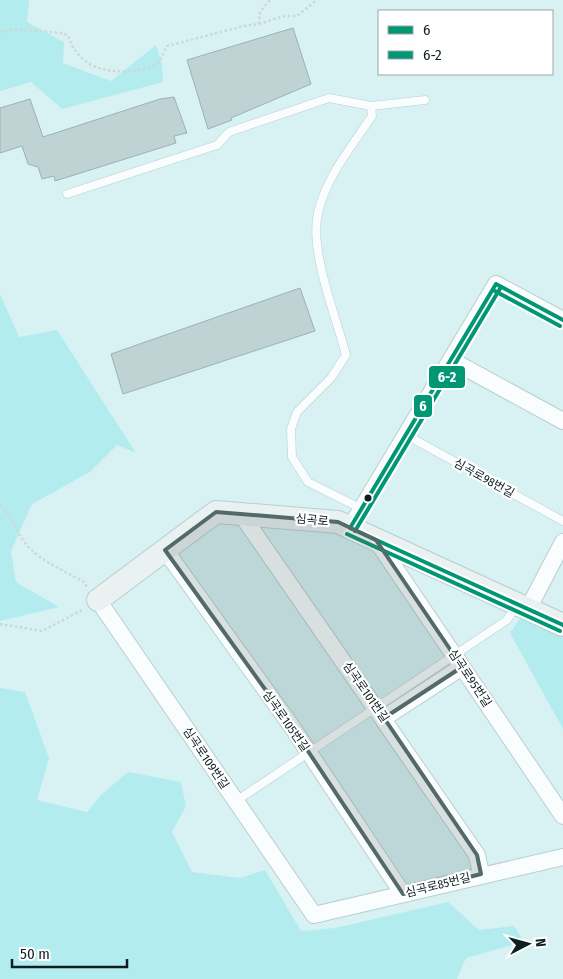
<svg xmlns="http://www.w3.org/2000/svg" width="563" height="979" viewBox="0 0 563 979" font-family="'Fira Sans Condensed','Noto Sans KR',sans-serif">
  <rect width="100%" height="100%" fill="#d8f2f3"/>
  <!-- green -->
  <path fill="#b3ecef" d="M0,0H29L27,22L64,42L63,63L111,81L156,45L162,64L163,82L62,109L31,82L0,91Z
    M0,294L19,337L57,330L136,453L117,445L90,472L32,504L11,551L16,582L59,607L0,621Z
    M521,617L563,636V729L510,633Z
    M0,688L25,692L49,758L37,800L87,812L101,795L128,772L181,782L186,806L172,832L192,872L240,878L265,870L301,931L335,928L448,902L479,930L514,926L524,942L466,958L457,979H0Z"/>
  <!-- building -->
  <path fill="#bfd3d4" stroke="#9cb1b2" d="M293,28L311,84L231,118L232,120L208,129L187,60Z
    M174,97L187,133L174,136L176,143L55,181L54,176L42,179L38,167L28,164L22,146L0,153V108L30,99L43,137L160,99Z
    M300,288L315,331L123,394L111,354Z"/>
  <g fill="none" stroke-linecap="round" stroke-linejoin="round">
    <!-- lane casing -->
    <g stroke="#bacecf" stroke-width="9">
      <path id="lane" d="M67,194L217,145L229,132L329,98L371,106
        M406,435L563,521
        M362,509L308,482L292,457L291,429L297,412L331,378L346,355C336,316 309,251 318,213C326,177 352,146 372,116L371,106L425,100
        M236,801L507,620L516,606"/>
    </g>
    <!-- street casing -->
    <g stroke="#bacecf" stroke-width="18">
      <path id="street" d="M451,360L563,421
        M241,514L477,855L481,874
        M350,528L496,284L563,320
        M376,540L563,816
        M165,550L290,724L403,894
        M98,600L314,915L563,857
        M528,609L563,542
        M384,718L462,667"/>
    </g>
    <!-- secondary casing -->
    <g stroke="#bacecf" stroke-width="24">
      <path id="secondary" d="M98,600L216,512L338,522L563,625"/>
    </g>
    <!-- path -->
    <path stroke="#cfd6d6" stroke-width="2.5" stroke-dasharray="2.5 2.5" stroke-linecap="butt" d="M259,24L284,16H297L317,0
      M0,32L15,29L61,33L68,35C77,66 106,75 136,70C143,69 152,68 157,63C161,60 164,51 167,46L244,26L259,24L260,12L270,0
      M0,505C12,513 14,529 23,540C38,561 62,569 84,582L87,587
      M0,624L42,631L82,610"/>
    <!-- lane -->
    <use href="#lane" stroke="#f9fdfd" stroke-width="8"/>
    <!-- street -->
    <use href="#street" stroke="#f9fdfd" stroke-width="16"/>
    <!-- secondary -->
    <use href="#secondary" stroke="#eaf1f1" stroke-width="22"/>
    <!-- bus-1 casing -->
    <g stroke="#fff" stroke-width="8">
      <path id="bus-1" d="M496,284L563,320
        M350,528L496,284
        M350,528L563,625"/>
    </g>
    <!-- bus-2 casing -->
    <g stroke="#fff" stroke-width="8">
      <path id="bus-2" d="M493,290L560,326
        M355,531L501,287
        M347,534L560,631"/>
    </g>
    <!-- bus-1 -->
    <use href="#bus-1" stroke="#009775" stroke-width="4"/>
    <!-- bus-2 -->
    <use href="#bus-2" stroke="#009775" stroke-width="4"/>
  </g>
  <!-- marked area -->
  <path fill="#54696a" fill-opacity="0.2" stroke="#54696a" stroke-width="4" stroke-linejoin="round" d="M216,512L338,522L376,540L462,667L384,718L477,855L481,874L403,894L290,724L165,550Z"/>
  <!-- markers -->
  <circle fill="#0d1f20" stroke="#fff" stroke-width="2" cx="368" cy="498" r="4.5"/>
  <g text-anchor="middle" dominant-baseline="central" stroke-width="4.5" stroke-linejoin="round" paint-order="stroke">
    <!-- street labels -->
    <g font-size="12" fill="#0d1f20" stroke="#fff">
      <text transform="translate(484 478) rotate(29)">심곡로98번길</text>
      <text transform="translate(312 520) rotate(5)">심곡로</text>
      <text transform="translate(470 678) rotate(56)">심곡로95번길</text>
      <text transform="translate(366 692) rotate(55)">심곡로101번길</text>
      <text transform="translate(286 721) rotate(55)">심곡로105번길</text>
      <text transform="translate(206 758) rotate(56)">심곡로109번길</text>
      <text transform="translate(438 885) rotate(-14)">심곡로85번길</text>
    </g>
  </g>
  <g stroke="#fff" stroke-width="2">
    <rect x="428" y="365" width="38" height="24" rx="5" fill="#009775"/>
    <rect x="413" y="394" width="20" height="24" rx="5" fill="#009775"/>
  </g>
  <g font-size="14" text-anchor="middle" font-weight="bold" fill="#fff">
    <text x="447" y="382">6-2</text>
    <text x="423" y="411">6</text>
  </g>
  <!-- legend -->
  <rect x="378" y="10" width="175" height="65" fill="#ffffff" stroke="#9ea5a6"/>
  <rect x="388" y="26" width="25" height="8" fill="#009775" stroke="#9ea5a6"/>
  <text x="423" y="35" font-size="15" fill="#0d1f20">6</text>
  <rect x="388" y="51" width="25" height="8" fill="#009775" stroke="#9ea5a6"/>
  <text x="423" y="60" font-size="15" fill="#0d1f20">6-2</text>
  <!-- north arrow -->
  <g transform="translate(528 944) rotate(84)" stroke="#ffffff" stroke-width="4" paint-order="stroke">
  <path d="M0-4L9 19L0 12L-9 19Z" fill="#0d1f20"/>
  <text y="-8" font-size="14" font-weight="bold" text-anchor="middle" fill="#0d1f20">N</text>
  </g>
  <!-- scale -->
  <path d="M12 959v8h115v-8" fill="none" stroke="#0d1f20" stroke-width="2.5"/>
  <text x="20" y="959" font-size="15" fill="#0d1f20" stroke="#ffffff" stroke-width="4" paint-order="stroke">50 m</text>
</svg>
